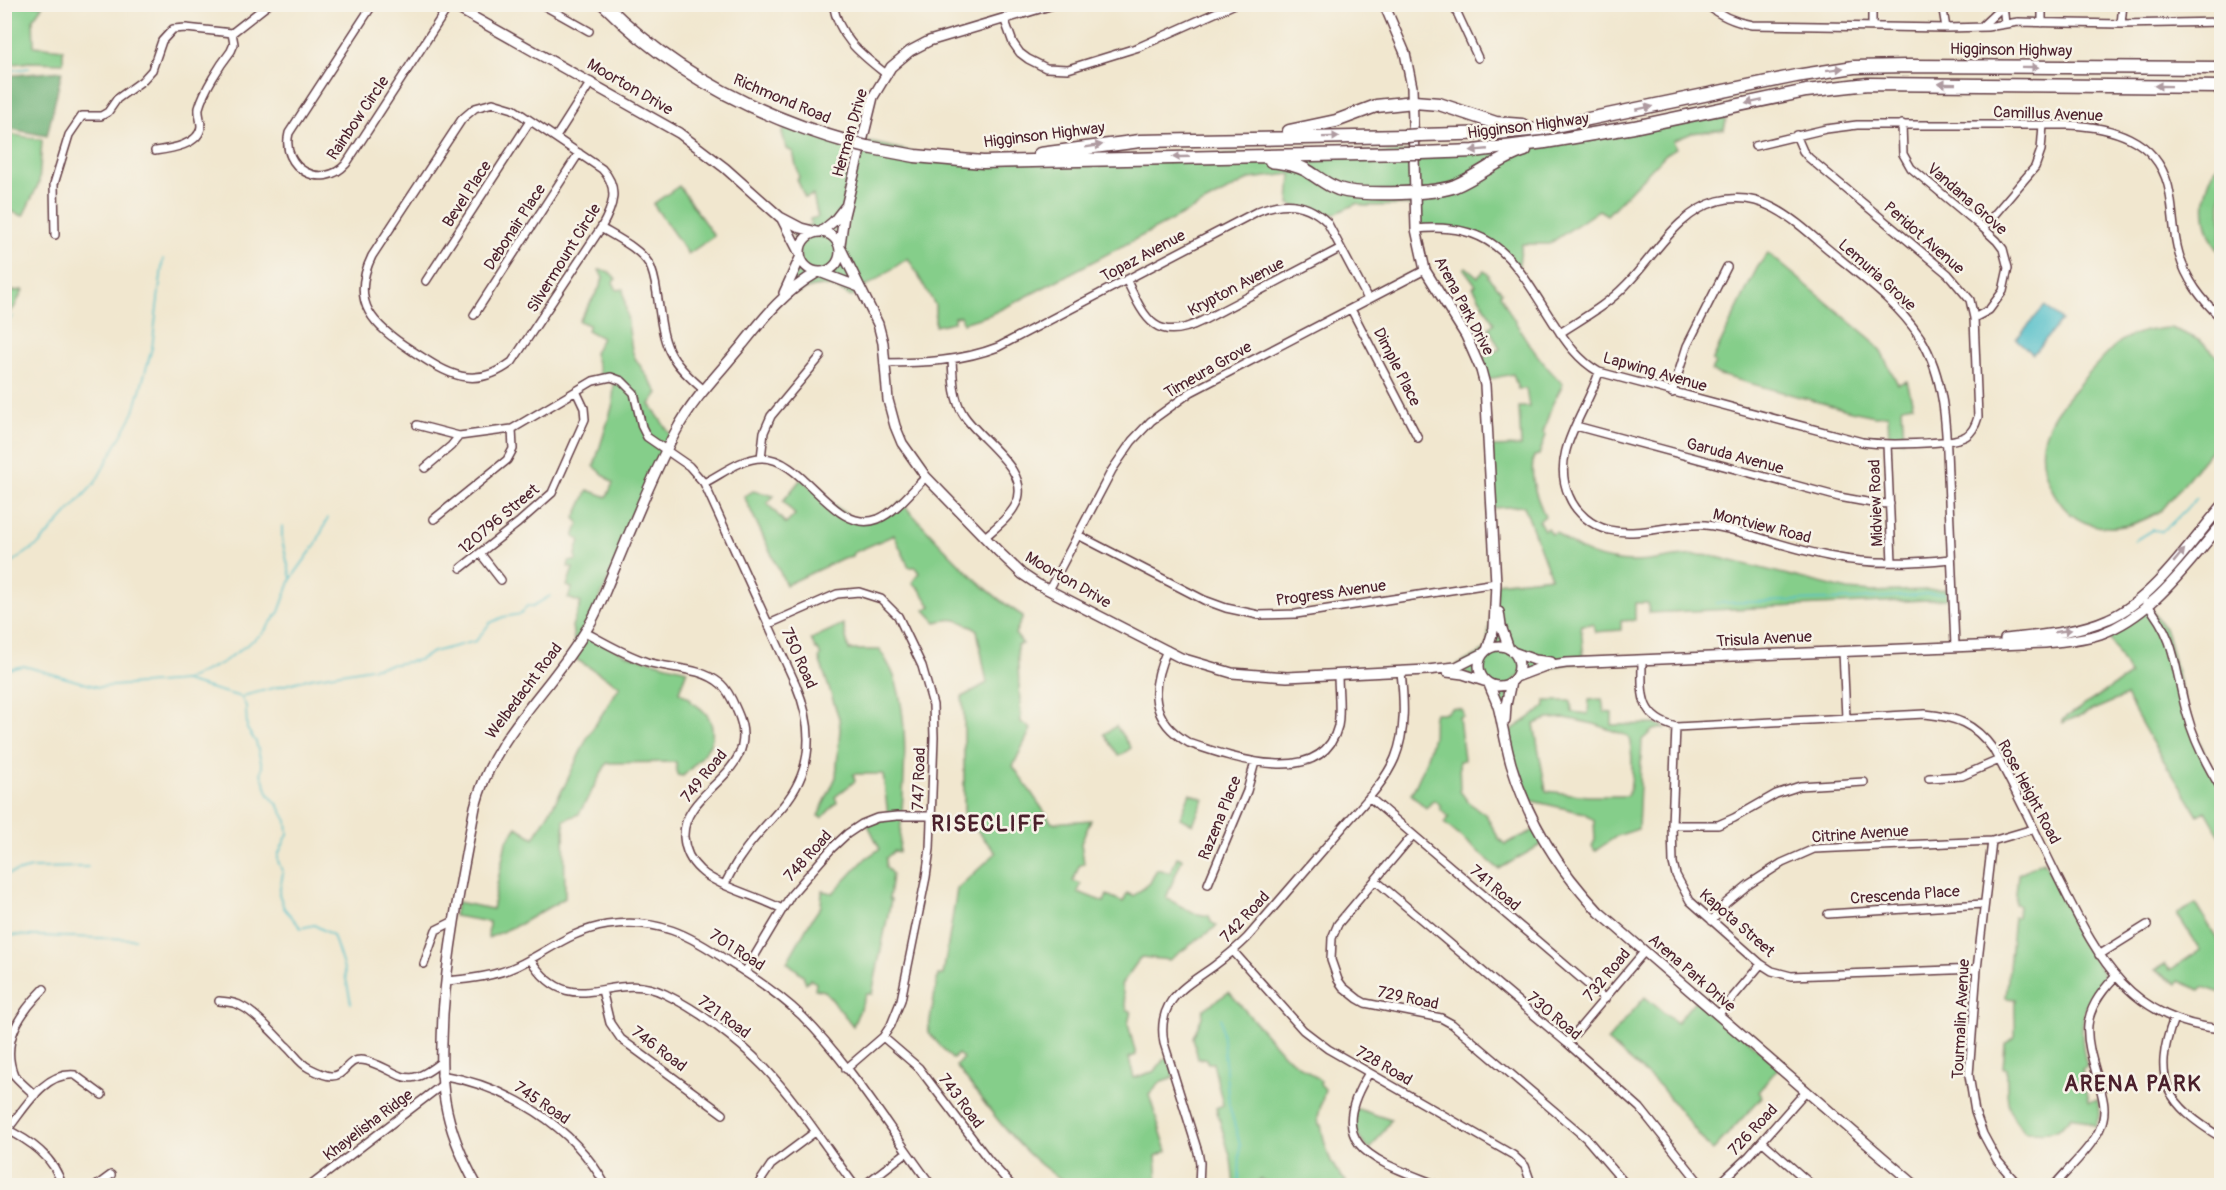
<svg xmlns="http://www.w3.org/2000/svg" width="2226" height="1190" viewBox="0 0 2226 1190" font-family="Pangolin,sans-serif">
  <rect width="100%" height="100%" fill="#f7f3e8"/>
  <filter id="ink" filterUnits="userSpaceOnUse"><feTurbulence type="fractalNoise" baseFrequency=".0167" numOctaves="2"/><feDisplacementMap in="SourceGraphic" scale="12" xChannelSelector="R" yChannelSelector="G"/><feConvolveMatrix kernelMatrix="1 2 1 2 8 2 1 2 1" color-interpolation-filters="sRGB"/></filter>
  <filter id="wash" filterUnits="userSpaceOnUse"><feTurbulence type="fractalNoise" baseFrequency=".008" numOctaves="4" result="noise"/><feDisplacementMap in="SourceGraphic" scale="24" xChannelSelector="R" yChannelSelector="G"/><feGaussianBlur stdDeviation="1.35" result="paint"/><feColorMatrix in="noise" values="0 0 0 0 0 0 0 0 0 0 0 0 0 0 0 0 0 1.4 0 .05"/><feComposite in="paint" operator="in"/></filter>
  <g filter="url(#wash)">
    <rect width="100%" height="100%" fill="#f1e7cf"/>
    <!-- green -->
    <path fill="#85ce8a" stroke="#68765a" stroke-width="1.5" fill-rule="evenodd" d="M4,5H43L33,19L34,46L63,49V63L30,62L5,65Z
      M1723,109L1726,121L1724,129L1692,133L1673,141L1676,148L1666,154L1607,215L1599,210L1549,244H1522L1518,270L1509,258L1473,234L1417,229L1416,205L1364,206L1358,203L1324,219L1289,204L1291,174L1250,179L1016,302L989,315L963,323L961,316L954,317V322L935,326V305L908,258L851,297C833,285 818,282 798,293L788,286L800,257L790,223L801,228L811,225L810,219L818,217L813,195L805,198L797,179L799,178L793,152L787,149L782,133L787,123L943,159L1475,151Z
      M5,133L42,140L39,183L23,216L5,209Z
      M2221,160V254C2199,226 2199,188 2221,160Z
      M679,186L714,236L688,254L653,204Z
      M1768,253L1872,340L1881,352L1898,384L1907,381L1913,405L1902,407L1904,440H1889L1888,415L1875,416L1851,411L1720,375L1711,371L1715,363L1712,361L1757,268Z
      M1466,267L1478,277L1484,271L1489,275L1488,277L1502,292L1500,294C1516,326 1537,359 1563,384L1552,405L1543,433L1546,435L1539,455L1534,456C1529,477 1536,497 1545,516L1539,521L1544,530L1547,528L1551,534L1556,532C1584,558 1618,566 1656,560C1675,557 1693,554 1712,556L1848,590L1872,592L1947,589V599L1649,613L1648,603H1635V620L1621,621V630L1595,632L1593,624L1581,625L1584,663L1566,664L1516,678L1508,696L1506,734L1545,707V701H1571L1572,712L1588,714L1589,700L1602,699L1604,712L1612,713V725L1657,724L1665,728L1653,730L1642,740L1638,829L1617,836L1595,851L1592,846L1595,840L1594,821L1584,813L1524,799L1492,690L1456,666L1486,650L1496,583L1551,577L1524,506L1494,508L1490,447L1521,446L1519,407H1529L1526,389H1518L1513,374L1484,380L1478,360L1500,349L1489,328L1494,323L1473,287L1476,285L1464,269ZM1565,718L1594,724L1628,736C1633,747 1634,786 1627,796H1588L1546,791L1534,724L1548,719Z
      M599,270C607,270 611,272 616,279L613,282L617,290L623,289L632,350L635,358L658,393L650,404L672,437L585,632L625,654L687,670L679,692L691,699V702C699,706 704,710 709,718C721,743 699,760 683,776L677,775L676,762L607,763L579,814L564,820L565,898L520,924L488,938L489,922L454,916L457,902L492,909L506,842L517,827L534,838L564,787L588,736L620,686L569,655L575,647L572,626L581,603L568,598L572,588L567,586L573,568L568,567L569,562L577,560L576,554L580,540L574,537L579,523L575,518L588,490L607,497L613,483L594,466L613,404L614,377H601L594,353L602,338L587,330L589,325L579,321L600,287L603,278Z
      M23,290L14,308L5,317V292Z
      M2170,328C2192,335 2208,343 2221,362V438L2162,510C2119,537 2071,535 2049,483C2042,466 2040,447 2047,430C2055,409 2073,392 2087,375C2117,342 2124,331 2170,328Z
      M801,479L852,519L877,520L901,502C939,542 975,586 1023,616L1015,634L1023,644L1017,645L1021,722L1031,729L1013,766L1052,823L1091,820L1081,843L1084,863L1079,866L1073,881L1081,884L1078,892L1104,902L1107,895L1123,902L1127,893L1133,896L1150,883L1157,869L1170,873L1177,857L1182,859L1166,898L1193,913L1209,916L1211,922L1217,926L1169,960L1141,957L1121,985L1127,1010L1131,1011L1128,1024L1136,1055L1129,1058L1134,1078L1155,1071L1163,1060L1168,1057L1174,1077L1162,1081L1149,1095L1167,1151L1156,1156L1158,1182L1165,1183V1185H1065L1067,1183C1019,1155 990,1109 956,1066L963,1058L958,1054L952,1059L928,1032L938,975H943L957,889L996,853L964,815V715L962,697L987,683L977,630C960,621 956,616 936,622L925,610L931,606L919,588L912,583L919,573L915,567H909L894,535L853,553L852,556L843,558L786,585L744,496L753,491L774,496L767,503L786,524L795,515L783,501Z
      M2149,605L2167,633L2188,717L2221,789V837L2206,811L2198,815L2152,742L2126,696L2062,723V720L2130,675L2106,632Z
      M843,624L849,650H880C885,659 892,669 895,679C912,729 902,799 899,852L894,851L886,858V867L892,874L889,899L891,900L872,994H866L853,1026L825,991L815,989L816,983L810,979L806,983L803,975L787,962L808,925L821,906L822,891L833,893L866,858L880,849L867,823L888,816L883,774H853L855,781L835,797L837,802L822,818L818,816L836,777L840,729L839,718L819,658L821,656L818,650H816L811,639Z
      M1452,708L1462,709L1463,716L1459,717L1464,760L1459,761L1460,791L1468,802L1486,815L1499,839L1505,844L1537,829L1546,842L1499,869L1444,823L1449,817L1439,808L1441,806L1434,800L1426,808L1411,794C1421,777 1428,756 1433,736C1434,728 1432,720 1435,713H1446Z
      M1116,726L1131,748L1119,756L1104,734Z
      M1190,793L1204,799L1193,824L1180,818Z
      M2044,861L2104,976C2101,985 2093,992 2089,1000C2079,1021 2081,1044 2087,1066L2082,1069L2089,1101L2098,1100L2099,1116L2096,1126L2071,1116C2054,1137 2050,1132 2025,1132C2004,1111 2007,1096 2007,1068H2003L2005,1044L2015,1036C2016,1023 2014,1012 2015,999L2006,998L2014,917H2018L2019,905L2015,904L2018,874Z
      M2196,904L2221,945V993L2203,987L2200,990L2179,981L2177,984L2155,970L2165,964L2170,970L2200,950L2177,914Z
      M1229,992L1284,1055L1321,1081L1320,1084L1325,1089L1318,1117L1319,1125H1321C1325,1147 1329,1166 1346,1181L1342,1185H1273L1260,1179L1256,1185H1234L1231,1159L1216,1108L1223,1105L1213,1063H1208L1205,1058L1198,1059L1193,1037L1202,1017L1203,1010Z
      M1645,997L1676,1023L1698,997L1779,1067L1758,1092L1762,1097L1712,1151L1660,1086L1607,1041Z
      M1355,1108L1391,1120L1370,1150C1356,1139 1354,1125 1355,1108Z"/>
    <!-- forest -->
    <path fill="#6cb176" stroke="#5b6850" stroke-width="1.5" d="M62,71L47,136L5,128V76Z"/>
    <!-- water -->
    <path fill="#52bfc9" stroke="#4e6f7a" stroke-width="1.5" d="M2045,306L2062,320L2033,354L2016,339Z"/>
    <g fill="none" stroke-linecap="round" stroke-linejoin="round">
      <!-- stream -->
      <path stroke="#52bfc9" stroke-width="1.5" d="M4,71L30,68
        M4,129L9,130
        M4,325L13,316
        M2216,474L2222,468
        M282,526V540L291,578
        M2134,541L2152,530L2162,531L2170,525L2197,498
        M4,568L39,544L95,483L134,412L152,348L163,259
        M1716,603L1857,599L1944,593
        M4,670L24,666L98,687L184,681L241,697L246,706L247,729L256,742L262,766L261,773L269,795L278,805L287,821L288,834L278,855V861L283,873L279,894L284,908L301,928L314,925L333,935L344,969L351,1003
        M185,680L222,663L263,633L279,612L291,579L316,544L328,518
        M243,696L311,678L419,660L433,652L476,641L490,623L503,617L521,614L527,606H533L550,596
        M4,875L32,868L88,867
        M4,935L135,939
        M1221,1018L1229,1105L1240,1144L1239,1186
        M114,1186L119,1183"/>
    </g>
  </g>
  <g filter="url(#ink)">
    <g fill="none" stroke-linecap="round" stroke-linejoin="round">
      <!-- street casing -->
      <g stroke="#633d44" stroke-width="10">
        <path id="street" d="M373,4L289,133C280,168 322,191 346,164L450,4
          M541,4L589,31
          M833,4C839,38 861,54 886,74
          M1453,4L1478,58
          M1706,4C1720,16 1734,22 1752,25L1946,28L1987,27L2018,22L2121,24L2222,22
          M1942,4L1946,28
          M2003,4L2005,24
          M1004,18L1013,43L1020,53L1028,59L1046,68L1068,69L1139,47L1235,4
          M2042,23V4
          M2121,24L2123,4
          M1872,27V4
          M1981,27L1998,11L2002,4
          M493,103L513,109L602,169C620,188 613,207 601,228L512,362C473,392 446,373 411,350C374,326 349,303 372,256L462,119L475,108Z
          M1902,124L1903,154L1911,168L1983,228L1997,241L2003,249L2008,268L2003,291L1989,310L1974,318
          M556,137L591,82
          M1755,146L1826,129L1857,125H2069C2111,127 2155,138 2168,185C2174,208 2172,231 2179,254C2186,280 2202,300 2222,319
          M155,151C169,149 200,145 201,126C201,120 198,114 199,108C204,90 220,65 231,51L234,44L232,33
          M601,228C617,238 639,248 649,264C655,274 656,288 658,300C664,347 667,359 704,390
          M1983,228L2035,167L2041,150L2043,125
          M1416,229C1497,221 1515,263 1553,322C1566,342 1578,360 1599,372L1862,442C1881,445 1951,445 1966,436C1973,432 1976,424 1978,417L1974,318L1970,300L1948,274L1809,158L1803,151L1796,135
          M55,235L54,184L69,135L82,116H101L108,112L117,99L142,81L152,70L162,41L173,29L186,28L232,33L269,4
          M426,281L530,121
          M1127,281C1145,319 1156,344 1202,321L1341,248
          M1351,309L1418,438
          M474,315L579,153
          M1560,333C1583,318 1607,305 1626,285C1654,257 1677,212 1718,201C1761,190 1792,218 1822,244C1856,273 1895,299 1920,337C1950,385 1946,447 1949,501C1951,549 1953,597 1955,646
          M952,360C953,377 953,398 963,414C978,439 1033,471 1016,504C1010,517 995,528 985,537
          M884,363C923,363 962,361 998,347L1258,211C1284,200 1307,202 1327,222L1368,299
          M1599,372C1587,412 1549,453 1569,496C1576,513 1592,526 1609,530C1641,537 1673,523 1705,525C1722,526 1738,532 1754,536C1780,544 1806,552 1833,557C1871,565 1913,563 1951,559
          M1672,393L1687,346L1727,267
          M417,425L459,436L512,429L593,381L611,377L622,381L634,393L642,427L647,437L689,466L704,483L796,685C814,728 814,769 783,806C769,822 753,838 741,856C735,864 730,874 725,884
          M1576,426L1839,497L1872,503L1890,504
          M1887,444L1892,562
          M761,458L764,432L771,416L821,356
          M425,468L451,446L459,436
          M704,483C722,474 741,458 762,458C805,458 834,536 878,519C897,511 912,490 926,477
          M434,519L507,460L513,449L512,429
          M1078,535L1204,600L1226,608L1259,615L1296,614L1496,583
          M480,553L501,580
          M461,568L518,523L552,493L585,419L584,408L576,391
          M1049,590L1112,470L1132,441L1151,421L1191,392L1425,270
          M2146,603C2178,641 2174,669 2187,714C2194,741 2207,766 2222,790
          M769,624L837,594L859,592L881,599L898,616L922,666L933,705L934,737L930,849L926,877L901,1000L891,1025L883,1037L846,1069
          M585,632C605,643 625,655 647,662C671,669 701,667 721,684C729,691 733,702 737,711C766,774 682,787 684,837C685,850 690,861 700,870C716,886 760,897 782,909
          M1167,650C1150,688 1149,720 1189,743C1230,757 1322,790 1338,726C1341,710 1338,691 1338,675
          M1843,651L1846,718
          M1642,660C1642,693 1638,717 1676,727L1925,714C1956,717 1974,723 1993,749C2017,792 2037,836 2059,880C2097,955 2127,1021 2222,1029
          M1676,727L1672,825L1673,863L1676,875L1690,901L1761,964L1772,971L1791,976L1977,969
          M1929,778L1962,776L1999,760
          M1369,797L1605,999
          M1672,825H1718L1734,818L1776,794L1800,786L1864,782
          M1413,835L1338,924L1332,938L1331,960L1338,980L1343,987L1358,999L1365,1003L1441,1018L1452,1024L1586,1138L1627,1186
          M1992,841L1977,969L1969,1075L1975,1112L1983,1134L1997,1160L2019,1186
          M1375,880L1567,1043L1640,1108L1702,1186
          M1208,884L1247,791L1255,762
          M1828,914L1983,904
          M1712,921L1726,903L1748,885L1782,863L1814,849L1992,841L2033,829
          M1233,951L1303,1030L1328,1049L1513,1155L1525,1166L1532,1186
          M2099,955L2147,925
          M530,959C572,1025 611,967 665,994C698,1010 738,1040 764,1067C798,1103 825,1146 855,1186
          M424,964L436,930L454,921
          M745,972L791,895L832,848L847,834L862,824L877,818L897,816H931
          M446,981C470,979 496,976 517,966C549,951 570,931 607,925C657,917 690,935 729,962C755,978 780,995 802,1016C852,1066 889,1129 932,1186
          M602,990L610,1023L621,1039L723,1114
          M219,1001C226,1002 235,1002 241,1006C256,1013 274,1034 286,1046C294,1053 299,1063 309,1068C315,1071 325,1076 331,1076C347,1077 346,1055 367,1061C403,1072 404,1092 441,1062
          M1718,1015L1761,964
          M2174,1018C2151,1080 2167,1105 2222,1138
          M883,1037L919,1068L988,1159L1012,1186
          M1567,1043L1644,952
          M1369,1073C1320,1150 1381,1162 1440,1186
          M441,1075C507,1086 573,1125 606,1186
          M35,1095C28,1089 20,1082 14,1075C0,1041 21,1012 44,989
          M4,1128C29,1140 55,1157 62,1186
          M8,1129C25,1108 44,1072 75,1075L102,1095
          M1763,1142L1813,1186
          M96,1186L111,1175
          M310,1186L442,1085
          M757,1186L771,1165L815,1132
          M863,1186L907,1152
          M1199,1186L1200,1163L1198,1152L1164,1043C1156,1000 1185,987 1214,966C1226,957 1237,948 1247,938C1279,901 1311,864 1343,827C1361,806 1384,784 1395,758C1406,731 1404,700 1401,672
          M1717,1186L1749,1156L1806,1091
          M2054,1186C2068,1168 2099,1142 2103,1119C2106,1107 2102,1095 2099,1083C2085,1035 2078,1016 2115,977"/>
      </g>
      <!-- secondary casing -->
      <g stroke="#633d44" stroke-width="12">
        <path id="secondary" d="M450,4L679,133L725,168L780,217L801,228L817,232
          M1384,4L1405,53L1412,87L1416,229L1425,270L1466,336L1481,370L1485,385L1496,583L1494,628L1487,650
          M782,219L799,252
          M822,231L834,221L845,207
          M800 252a20 20 0 1 1 40 0a20 20 0 1 1-40 0Z
          M840,245L844,215L873,97L891,67L910,51L929,41L1053,4
          M841,249L878,324L883,343L888,400L895,426L902,443L926,477L999,552L1022,574L1037,584L1181,658L1232,673L1287,677L1427,670L1456,667L1484,653
          M822,273L859,287
          M784,293L800,258
          M1499,612L1501,626L1509,649
          M2005,639C2039,635 2077,633 2108,619C2152,601 2191,542 2222,506
          M1479 666a20 20 0 1 1 40 0a20 20 0 1 1-40 0Z
          M1513,652L1535,660L1551,662
          M1447,672L1463,674L1484,681
          M1516,677L1545,666L1566,663L2045,643C2063,641 2082,640 2100,634C2153,615 2186,565 2222,524
          M1489,684C1492,693 1497,701 1499,710C1503,728 1506,746 1511,764C1528,821 1558,869 1599,912L1916,1186
          M1505,721L1506,705L1511,682
          M477,1186C462,1159 450,1131 445,1101C440,1072 442,1043 443,1014C448,944 462,876 475,807C494,733 552,690 588,627C598,611 604,593 611,577C632,528 651,477 676,431C693,399 720,372 743,344C766,315 785,291 818,272"/>
      </g>
      <!-- highway casing -->
      <g stroke="#633d44" stroke-width="15">
        <path id="highway" d="M604,4C673,74 762,118 855,144
          M1289,131L1336,121L1376,106L1414,102L1439,104L1496,123L1522,125
          M1420,135L1497,133L1540,129L1796,76L1854,67L1908,66L2222,68
          M867,147L915,156L983,162L1408,153
          M1421,153L1474,151L1545,142L1634,127L1806,91L1868,84L2222,87
          M1040,154L1140,141L1407,136
          M1271,161C1283,163 1295,164 1306,170C1319,178 1330,188 1346,191C1368,195 1435,194 1455,186C1480,175 1499,158 1525,150"/>
      </g>
      <!-- street -->
      <use href="#street" stroke="#fff" stroke-width="7"/>
      <!-- secondary -->
      <use href="#secondary" stroke="#fff" stroke-width="9"/>
      <!-- highway -->
      <use href="#highway" stroke="#fff" stroke-width="12"/>
      <!-- highway-bridge casing -->
      <g stroke="#633d44" stroke-width="15" stroke-linecap="butt">
        <path id="highway-bridge" d="M1407,136L1420,135
          M855,144L867,147
          M1408,153H1421"/>
      </g>
      <!-- highway-bridge -->
      <use href="#highway-bridge" stroke="#fff" stroke-width="12"/>
    </g>
    <!-- one-way arrows -->
    <defs><path id="oneway-solid" d="M-6-.8H1V-3.2L6.5 0L1 3.2V.8H-6Z" transform="scale(1.5)"/></defs>
    <g fill="#ae9aa0">
      <use href="#oneway-solid" transform="translate(2030 67) rotate(1)"/>
      <use href="#oneway-solid" transform="translate(1835 69) rotate(-7)"/>
      <use href="#oneway-solid" transform="translate(1947 84) rotate(-179)"/>
      <use href="#oneway-solid" transform="translate(2163 86) rotate(-179)"/>
      <use href="#oneway-solid" transform="translate(1754 102) rotate(168)"/>
      <use href="#oneway-solid" transform="translate(1644 108) rotate(-12)"/>
      <use href="#oneway-solid" transform="translate(1331 137) rotate(-1)"/>
      <use href="#oneway-solid" transform="translate(1094 146) rotate(-9)"/>
      <use href="#oneway-solid" transform="translate(1479 150) rotate(175)"/>
      <use href="#oneway-solid" transform="translate(1181 157) rotate(178)"/>
      <use href="#oneway-solid" transform="translate(2179 556) rotate(-50)"/>
      <use href="#oneway-solid" transform="translate(2063 631) rotate(-8)"/>
    </g>
  </g>
  <g text-anchor="middle" dominant-baseline="central" stroke-width="5" stroke-linejoin="round" paint-order="stroke">
    <!-- street labels -->
    <g font-size="16" fill="#4a1f2b" stroke="#f7f3e8">
      <text transform="translate(2011 50) rotate(1)">Higginson Highway</text>
      <text transform="translate(630 87) rotate(30)">Moorton Drive</text>
      <text transform="translate(782 99) rotate(23)">Richmond Road</text>
      <text transform="translate(2048 114) rotate(2)">Camillus Avenue</text>
      <text transform="translate(358 118) rotate(-56)">Rainbow Circle</text>
      <text transform="translate(1528 126) rotate(-7)">Higginson Highway</text>
      <text transform="translate(850 133) rotate(-74)">Herman Drive</text>
      <text transform="translate(1044 135) rotate(-7)">Higginson Highway</text>
      <text transform="translate(467 194) rotate(-57)">Bevel Place</text>
      <text transform="translate(1967 199) rotate(41)">Vandana Grove</text>
      <text transform="translate(515 227) rotate(-57)">Debonair Place</text>
      <text transform="translate(1924 238) rotate(41)">Peridot Avenue</text>
      <text transform="translate(1143 256) rotate(-28)">Topaz Avenue</text>
      <text transform="translate(564 258) rotate(-58)">Silvermount Circle</text>
      <text transform="translate(1877 275) rotate(42)">Lemuria Grove</text>
      <text transform="translate(1236 287) rotate(-28)">Krypton Avenue</text>
      <text transform="translate(1464 306) rotate(62)">Arena Park Drive</text>
      <text transform="translate(1397 367) rotate(63)">Dimple Place</text>
      <text transform="translate(1208 370) rotate(-30)">Timeura Grove</text>
      <text transform="translate(1655 372) rotate(16)">Lapwing Avenue</text>
      <text transform="translate(1735 456) rotate(15)">Garuda Avenue</text>
      <text transform="translate(1876 503) rotate(-92)">Midview Road</text>
      <text transform="translate(499 519) rotate(-40)">120796 Street</text>
      <text transform="translate(1762 526) rotate(14)">Montview Road</text>
      <text transform="translate(1068 580) rotate(30)">Moorton Drive</text>
      <text transform="translate(1331 593) rotate(-8)">Progress Avenue</text>
      <text transform="translate(1764 639) rotate(-3)">Trisula Avenue</text>
      <text transform="translate(799 658) rotate(66)">750 Road</text>
      <text transform="translate(524 691) rotate(-53)">Welbedacht Road</text>
      <text transform="translate(704 776) rotate(-51)">749 Road</text>
      <text transform="translate(919 779) rotate(-88)">747 Road</text>
      <text transform="translate(2029 792) rotate(62)">Rose Height Road</text>
      <text transform="translate(1220 818) rotate(-68)">Razena Place</text>
      <text transform="translate(1860 834) rotate(-4)">Citrine Avenue</text>
      <text transform="translate(808 856) rotate(-48)">748 Road</text>
      <text transform="translate(1495 888) rotate(41)">741 Road</text>
      <text transform="translate(1905 895) rotate(-4)">Crescenda Place</text>
      <text transform="translate(1245 917) rotate(-47)">742 Road</text>
      <text transform="translate(1737 923) rotate(41)">Kapota Street</text>
      <text transform="translate(737 950) rotate(33)">701 Road</text>
      <text transform="translate(1692 973) rotate(41)">Arena Park Drive</text>
      <text transform="translate(1607 975) rotate(-50)">732 Road</text>
      <text transform="translate(1408 998) rotate(12)">729 Road</text>
      <text transform="translate(1554 1016) rotate(40)">730 Road</text>
      <text transform="translate(724 1017) rotate(36)">721 Road</text>
      <text transform="translate(1961 1019) rotate(-87)">Tourmalin Avenue</text>
      <text transform="translate(659 1049) rotate(37)">746 Road</text>
      <text transform="translate(1384 1066) rotate(30)">728 Road</text>
      <text transform="translate(961 1101) rotate(53)">743 Road</text>
      <text transform="translate(542 1103) rotate(34)">745 Road</text>
      <text transform="translate(368 1125) rotate(-37)">Khayelisha Ridge</text>
      <text transform="translate(1753 1130) rotate(-47)">726 Road</text>
    </g>
    <!-- district labels -->
    <g font-size="22" font-weight="bold" letter-spacing="1.5" fill="#4a1f2b" stroke="#f7f3e8">
      <text x="989" y="824">RISECLIFF</text>
      <text x="2133" y="1084">ARENA PARK</text>
    </g>
  </g>
  <!-- margin -->
  <rect width="2226" height="1190" fill="none" stroke="#f7f3e8" stroke-width="24"/>
</svg>
